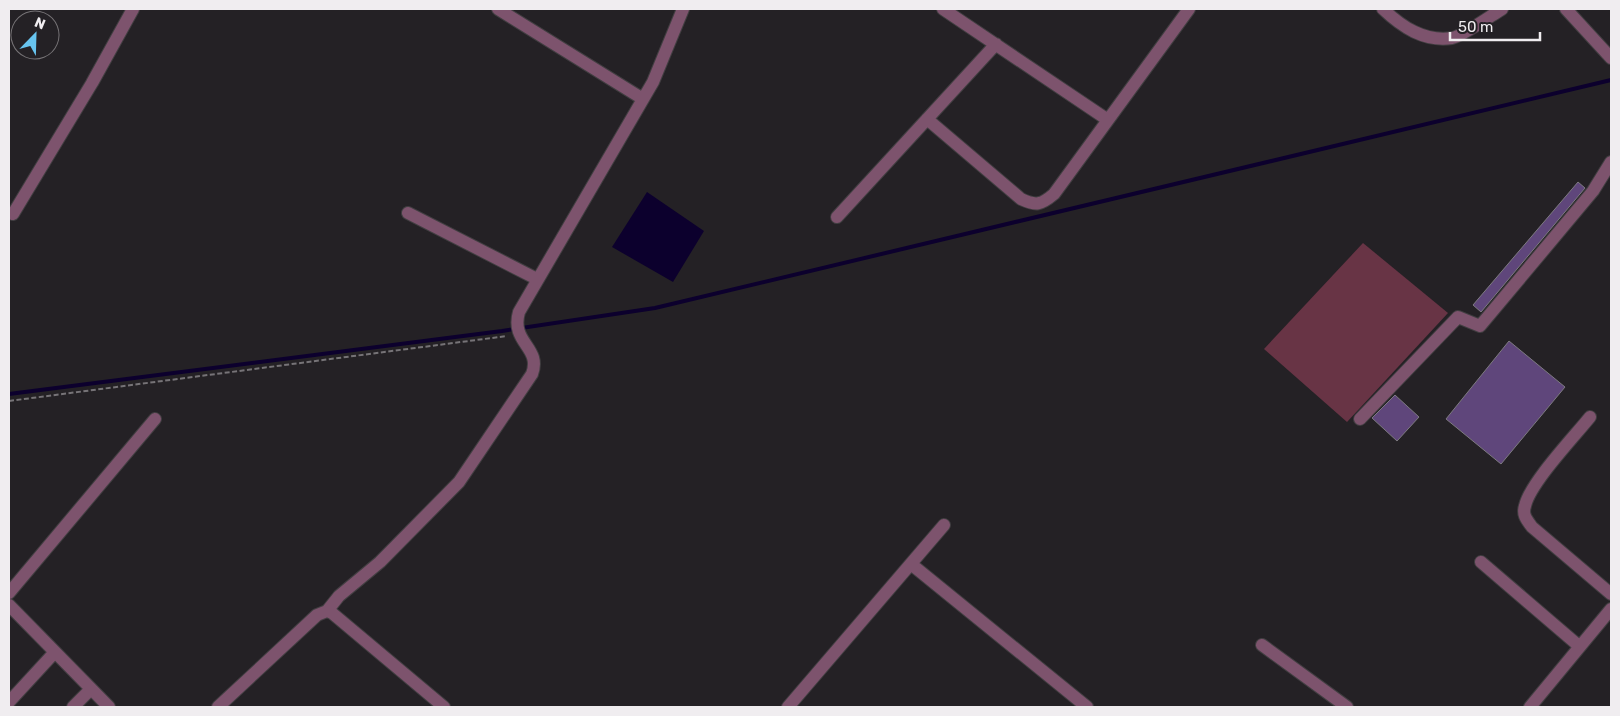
<svg xmlns="http://www.w3.org/2000/svg" width="1620" height="716" viewBox="0 0 1620 716" font-family="Rubik,sans-serif">
  <rect width="100%" height="100%" fill="#242125"/>
  <!-- green -->
  <path fill="#683445" d="M1363,243L1448,313L1347,422L1264,349Z"/>
  <!-- water -->
  <path fill="#0c002d" d="M647,192L704,231L673,282L612,247Z"/>
  <g fill="none" stroke-linecap="round" stroke-linejoin="round">
    <!-- stream -->
    <path stroke="#0c002d" stroke-width="4" d="M9,394L502,331L655,308L1611,80"/>
  </g>
  <!-- building -->
  <path fill="#5f467b" stroke="#7d7a80" d="M1578,182L1585,188L1481,312L1473,305Z
    M1509,341L1565,387L1501,464L1446,419Z
    M1395,395L1419,417L1397,441L1372,418Z"/>
  <g fill="none" stroke-linecap="round" stroke-linejoin="round">
    <!-- minor casing -->
    <g stroke="#413e41" stroke-width="14">
      <path id="minor" d="M498,9L643,99
        M943,9L1108,120
        M1383,9C1402,27 1424,42 1452,38C1461,37 1492,15 1502,9
        M1566,9L1611,58
        M927,119L1021,199C1036,206 1041,205 1054,194L1189,9
        M408,213L537,279
        M13,214L92,83L133,9
        M837,217L996,44
        M1590,417C1574,437 1530,483 1525,506C1522,515 1527,520 1532,527L1611,594
        M1360,419L1458,317L1480,326L1593,191L1611,162
        M1481,562L1579,646
        M911,564L1087,707
        M9,593L155,419
        M9,605L109,707
        M327,611L339,596L380,562L459,482L532,374C542,347 510,343 519,312L653,82L683,9
        M1262,645L1347,707
        M9,702L55,652
        M73,707L91,689
        M218,707L317,615L327,611L332,613L444,707
        M788,707L944,525
        M1530,707L1611,609"/>
    </g>
    <!-- path -->
    <path stroke="#767377" stroke-width="2" stroke-dasharray="5 2.5" stroke-linecap="butt" d="M9,401L507,336"/>
    <!-- minor -->
    <use href="#minor" stroke="#7d536d" stroke-width="12"/>
  </g>
  <!-- border -->
  <rect width="1620" height="716" fill="none" stroke="#f0edf0" stroke-width="20"/>
  <!-- north arrow -->
  <g transform="translate(35 35) rotate(23)"><circle r="24" fill="#242125" stroke="#767376"/>
  <path d="M0-4L9 19L0 12L-9 19Z" fill="#67c4ef"/>
  <text y="-8" font-size="14" font-weight="bold" text-anchor="middle" fill="#f0edf0">N</text>
  </g>
  <!-- scale -->
  <path d="M1450 32v8h90v-8" fill="none" stroke="#f0edf0" stroke-width="2.5"/>
  <text x="1458" y="32" font-size="15" fill="#f0edf0" stroke="#242125" stroke-width="4" paint-order="stroke">50 m</text>
</svg>
